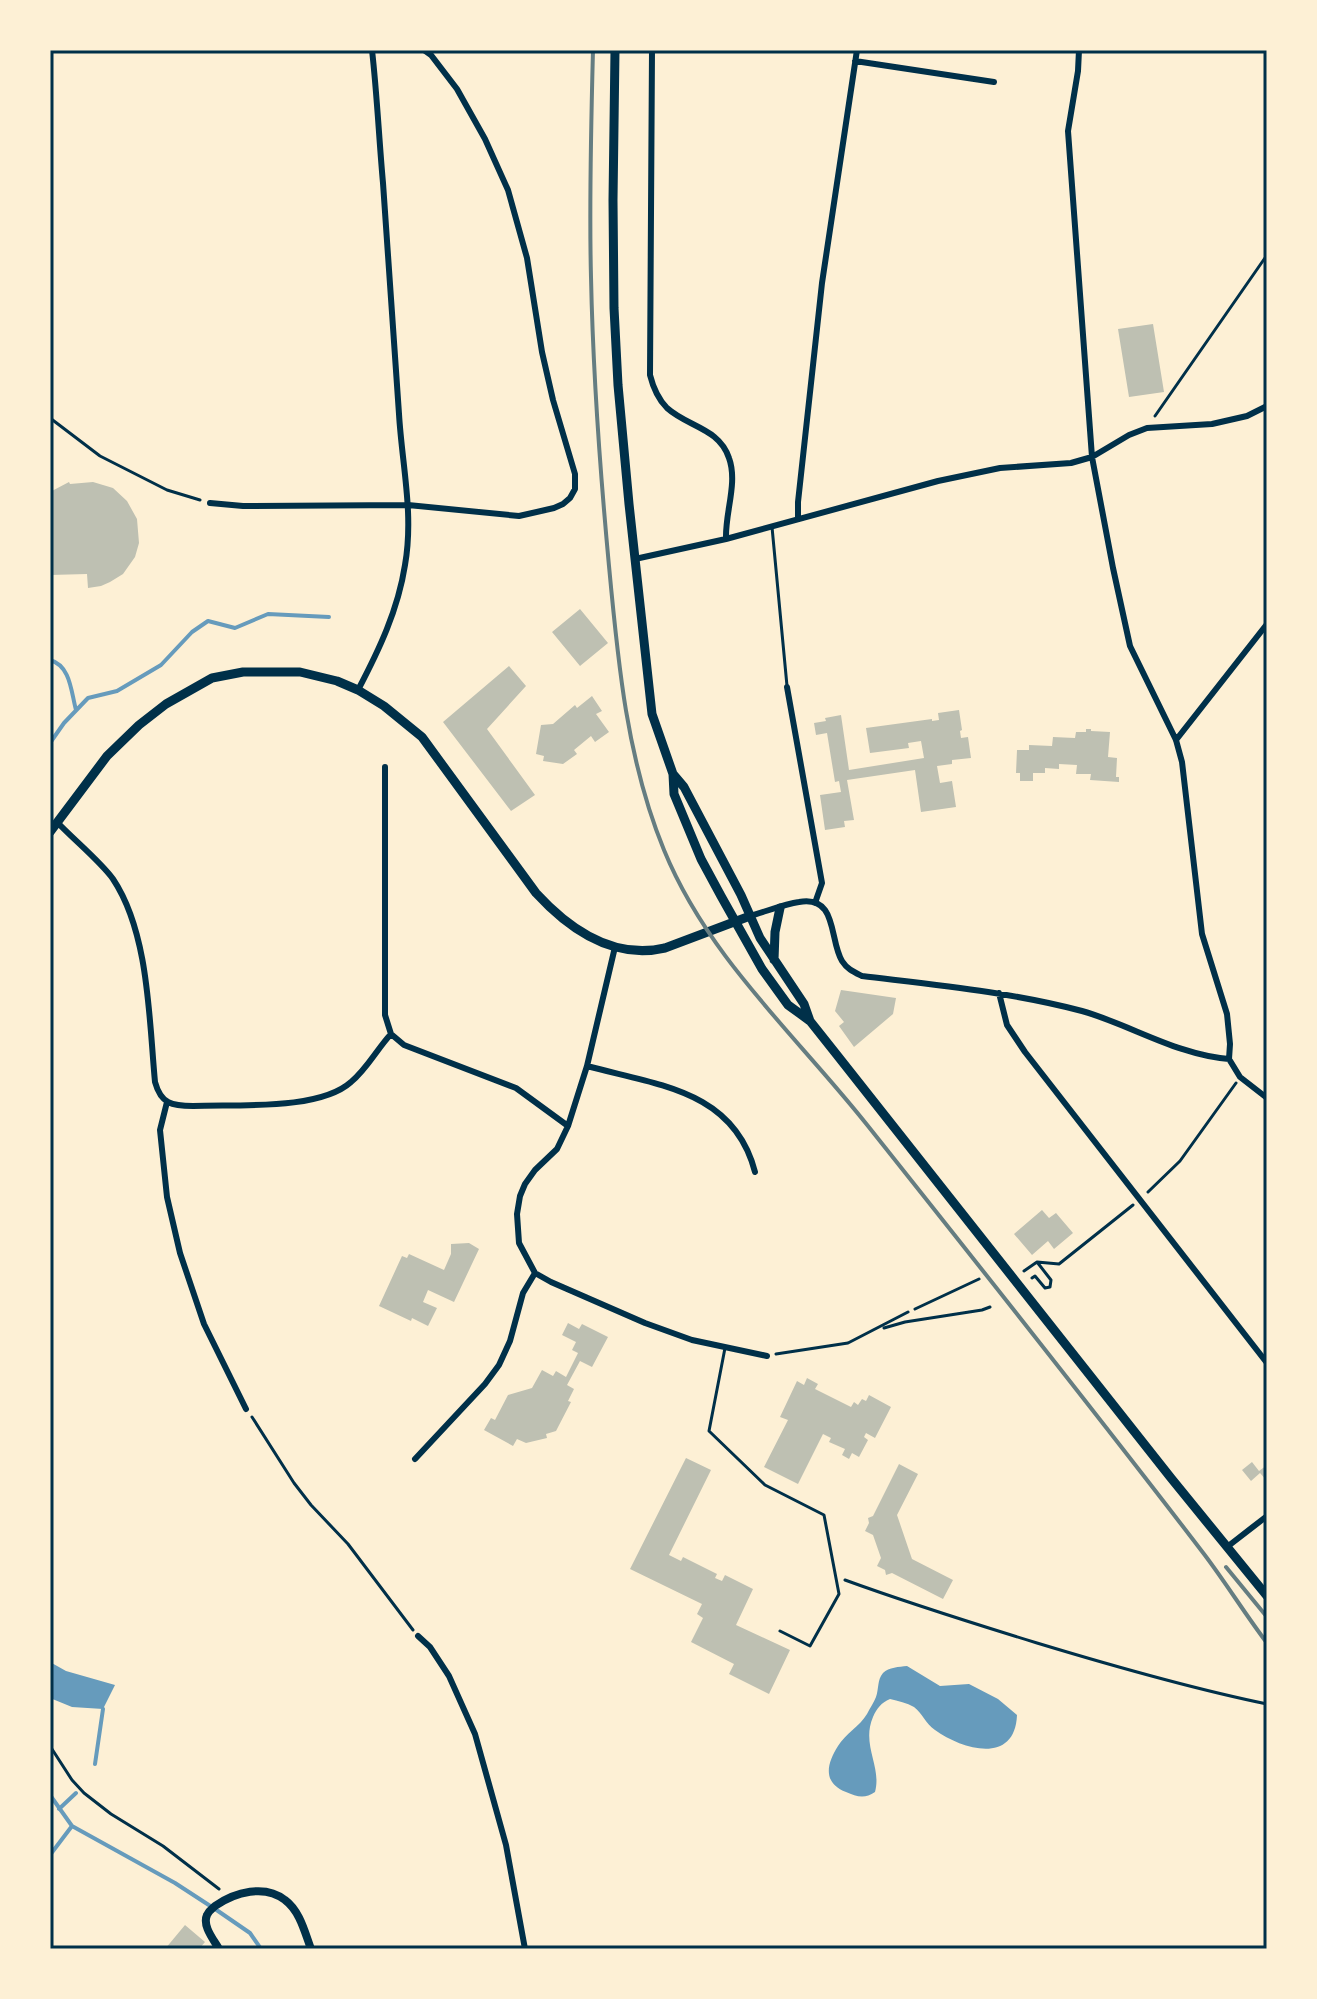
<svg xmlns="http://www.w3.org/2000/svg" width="1317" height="1999" viewBox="0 0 1317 1999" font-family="Figtree,sans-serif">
  <rect width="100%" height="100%" fill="#fdf0d5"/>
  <!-- water -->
  <path fill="#669bbc" d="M50,1662L66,1671L115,1685L103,1709L72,1707L50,1698Z
    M907,1666L940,1686L969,1684L998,1699L1017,1715C1015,1765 963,1750 935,1730C926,1724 922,1713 914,1707C907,1703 898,1701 890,1699C881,1703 877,1708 873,1717C861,1745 882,1766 875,1792C865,1799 857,1797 846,1792C823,1783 826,1765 838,1746C845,1734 860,1726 867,1714C870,1708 874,1702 876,1697C879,1689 877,1680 883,1673C889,1667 899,1667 907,1666Z"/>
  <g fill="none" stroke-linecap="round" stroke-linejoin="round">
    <!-- stream -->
    <path stroke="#669bbc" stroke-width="4" d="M50,660C71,666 71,692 76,710
      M50,743L64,723L88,698L117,691L161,665L192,632L208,621L235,628L268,614L329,617
      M95,1764L103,1709
      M50,1795L72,1826L175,1883L218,1911L250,1933L261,1949
      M59,1809L76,1793
      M50,1855L72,1826"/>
  </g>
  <!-- building -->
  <path fill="#bec0b2" d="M1153,324L1164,392L1129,397L1118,329Z
    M69,482L70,484L93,482L113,488L127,501L137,519L139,543L135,557L123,574L110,582L101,586L88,588L87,574L50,575V492Z
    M580,609L608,643L580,666L552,632Z
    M509,666L526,686L487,729L535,795L511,811L443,722Z
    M592,696L602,711L596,714L609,732L595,742L591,736L574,750L577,754L563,764L543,761L544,756L536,754L541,725L553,724L575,705L577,708Z
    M959,710L962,730L960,731L961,738L968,737L971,758L952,760V764L937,766L940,783L952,781L956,807L921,812L915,770L847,780L854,820L844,821L845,827L825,830L820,795L841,792L839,781L835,782L827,733L816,735L814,723L826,721L825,718L841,715L849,770L924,758L921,741L908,743L909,748L870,753L866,728L932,719V721L939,720L938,713Z
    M1086,729H1091V731L1110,732L1108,757L1117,758L1116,777H1119V782L1090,780L1091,774H1076L1077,765L1059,764V769L1045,768V773H1033V781H1020V773H1016L1017,750H1029V745L1052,746L1053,737L1075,738L1076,732H1086Z
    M841,990L896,998L893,1014L854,1047L839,1026L844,1022L835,1011Z
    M1042,1210L1049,1218L1056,1213L1073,1233L1054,1249L1048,1241L1032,1255L1014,1234Z
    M469,1243L479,1249L454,1302L428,1290L423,1302L437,1308L428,1326L412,1318L411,1321L379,1306L402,1256L407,1258L409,1254L444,1270L451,1254V1244Z
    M568,1323L579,1329L582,1324L608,1337L592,1367L580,1361L567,1385L574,1389L568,1401L571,1402L556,1431L546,1434L547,1438L526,1443L517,1439L513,1446L484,1430L491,1418L495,1420L508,1395L532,1388L542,1370L553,1376L556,1371L566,1377L578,1353L572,1350L576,1342L562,1335Z
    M807,1378L818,1384L815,1389L851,1407L854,1402L858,1405L862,1399L866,1401L869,1395L891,1407L875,1438L866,1433L864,1437L868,1440L859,1457L852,1453L849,1459L842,1455L845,1449L829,1442L831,1438L823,1434L798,1484L764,1467L788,1420L780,1417L797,1381L804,1385Z
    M686,1458L711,1470L669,1555L681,1561L683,1557L717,1574L715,1578L722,1581L725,1575L753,1589L736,1625L790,1650L769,1694L729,1674L734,1664L691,1642L703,1618L697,1614L702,1604L630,1569Z
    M1252,1462L1259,1471L1267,1465V1481L1260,1473L1251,1481L1242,1470Z
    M899,1464L918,1474L897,1515L912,1559L953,1580L943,1599L892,1573L886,1575L885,1570L877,1566L881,1558L873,1535L865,1531L869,1523L868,1518L873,1516Z
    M185,1925L205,1942L199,1949H165Z"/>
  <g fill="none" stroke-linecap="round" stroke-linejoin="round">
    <!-- path -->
    <path stroke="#003049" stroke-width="3" d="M1155,416L1267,255
      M50,418L100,456L167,490L200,500
      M1148,1192L1180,1161L1236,1083
      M1024,1271L1037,1262L1059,1264L1133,1205
      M1032,1278L1035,1276L1045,1288L1050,1287L1051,1280L1037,1262
      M884,1328L905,1322L982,1310L990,1307
      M776,1354L848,1343L908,1312
      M252,1417L294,1483L311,1505L348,1544L413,1630
      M845,1580C908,1603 972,1623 1037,1643C1113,1666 1189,1688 1267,1704
      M50,1746L72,1780L84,1793L111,1814L163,1846L219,1889"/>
    <!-- service -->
    <path stroke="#003049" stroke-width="3" d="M772,527L787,686
      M915,1309L979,1279
      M725,1348L709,1431L765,1485L824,1515L839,1594L810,1646L780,1631"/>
    <!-- minor -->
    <path stroke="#003049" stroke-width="6" d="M652,50L650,375C653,387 658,399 667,408C688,427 719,428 729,458C738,483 725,512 726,539
      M1079,50L1078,71L1068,131L1092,457L1113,568L1130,646L1176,740L1182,762L1202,934L1227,1014L1230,1044L1229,1059
      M855,61L994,82
      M210,503L243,506L408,505L519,516L554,508L563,504L570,498L575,489V474L553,400L542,352L527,258L508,190L485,139L457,89L431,55L424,50
      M798,519V502L822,283L857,50
      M635,559L726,539L938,481L1000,468L1071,463L1092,457L1129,435L1147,428L1212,424L1247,416L1267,406
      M787,687L822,883L815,903
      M358,690C379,650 398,610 405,565C414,514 402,465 399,414C394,337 388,260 383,183C379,139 377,94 372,50
      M1176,740L1267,624
      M385,767V1015L391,1034
      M57,822C73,839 101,862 113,879C149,933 149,1019 155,1082C161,1104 172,1106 193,1106C235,1104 319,1111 351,1082C367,1069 377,1049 391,1034
      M750,916C765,912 784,904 799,902C838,895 829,940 842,961C847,969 854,972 862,976C936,985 1010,992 1082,1011C1131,1025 1177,1055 1229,1059
      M999,993L1007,1025L1025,1052L1267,1363
      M391,1034L404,1045L516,1088L568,1126
      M1229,1059L1240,1077L1267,1098
      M587,1066C657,1085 734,1090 755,1172
      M167,1102L160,1130L167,1197L180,1253L204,1324L246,1409
      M535,1273L519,1243L517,1214L520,1196L525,1184L535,1170L557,1149L568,1126L587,1066L615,947
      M535,1273L551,1282L645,1323L692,1340L767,1356
      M415,1459L485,1384L499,1365L510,1341L523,1293L535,1273
      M1227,1547L1267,1516
      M418,1636L430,1647L449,1676L475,1734L506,1845L525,1949"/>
    <!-- tertiary -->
    <path stroke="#003049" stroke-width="8" d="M219,1949C214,1940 202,1926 207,1915C209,1910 212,1909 215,1906C235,1892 265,1884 285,1900C300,1911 305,1933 311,1949"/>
    <!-- secondary -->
    <path stroke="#003049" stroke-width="9" d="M615,50L613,200L614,308L618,385L629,504L652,714L673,774L674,794L701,859L721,896L762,969L788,1005L810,1021L837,1055L1171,1478L1267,1596
      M673,774L684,787L741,895L760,938L804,1004L810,1021
      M50,832L107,756L139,725L166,704L212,678L243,672H300L337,681L358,690L384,706L422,737L536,893C569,929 613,960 665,948L750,916
      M774,960L775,932L780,908"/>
    <!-- rail -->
    <path stroke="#657d81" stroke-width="4" d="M593,50C591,126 589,201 591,277C593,374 600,470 609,566C618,663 627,760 664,850C708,958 797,1036 868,1126C981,1268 1094,1410 1204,1554C1226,1583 1245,1614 1267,1643
      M1226,1567L1267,1617"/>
  </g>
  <!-- border -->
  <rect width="1317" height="1999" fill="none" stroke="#fdf0d5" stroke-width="104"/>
  <rect x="52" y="52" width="1213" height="1895" fill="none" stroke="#003049" stroke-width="3"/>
</svg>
